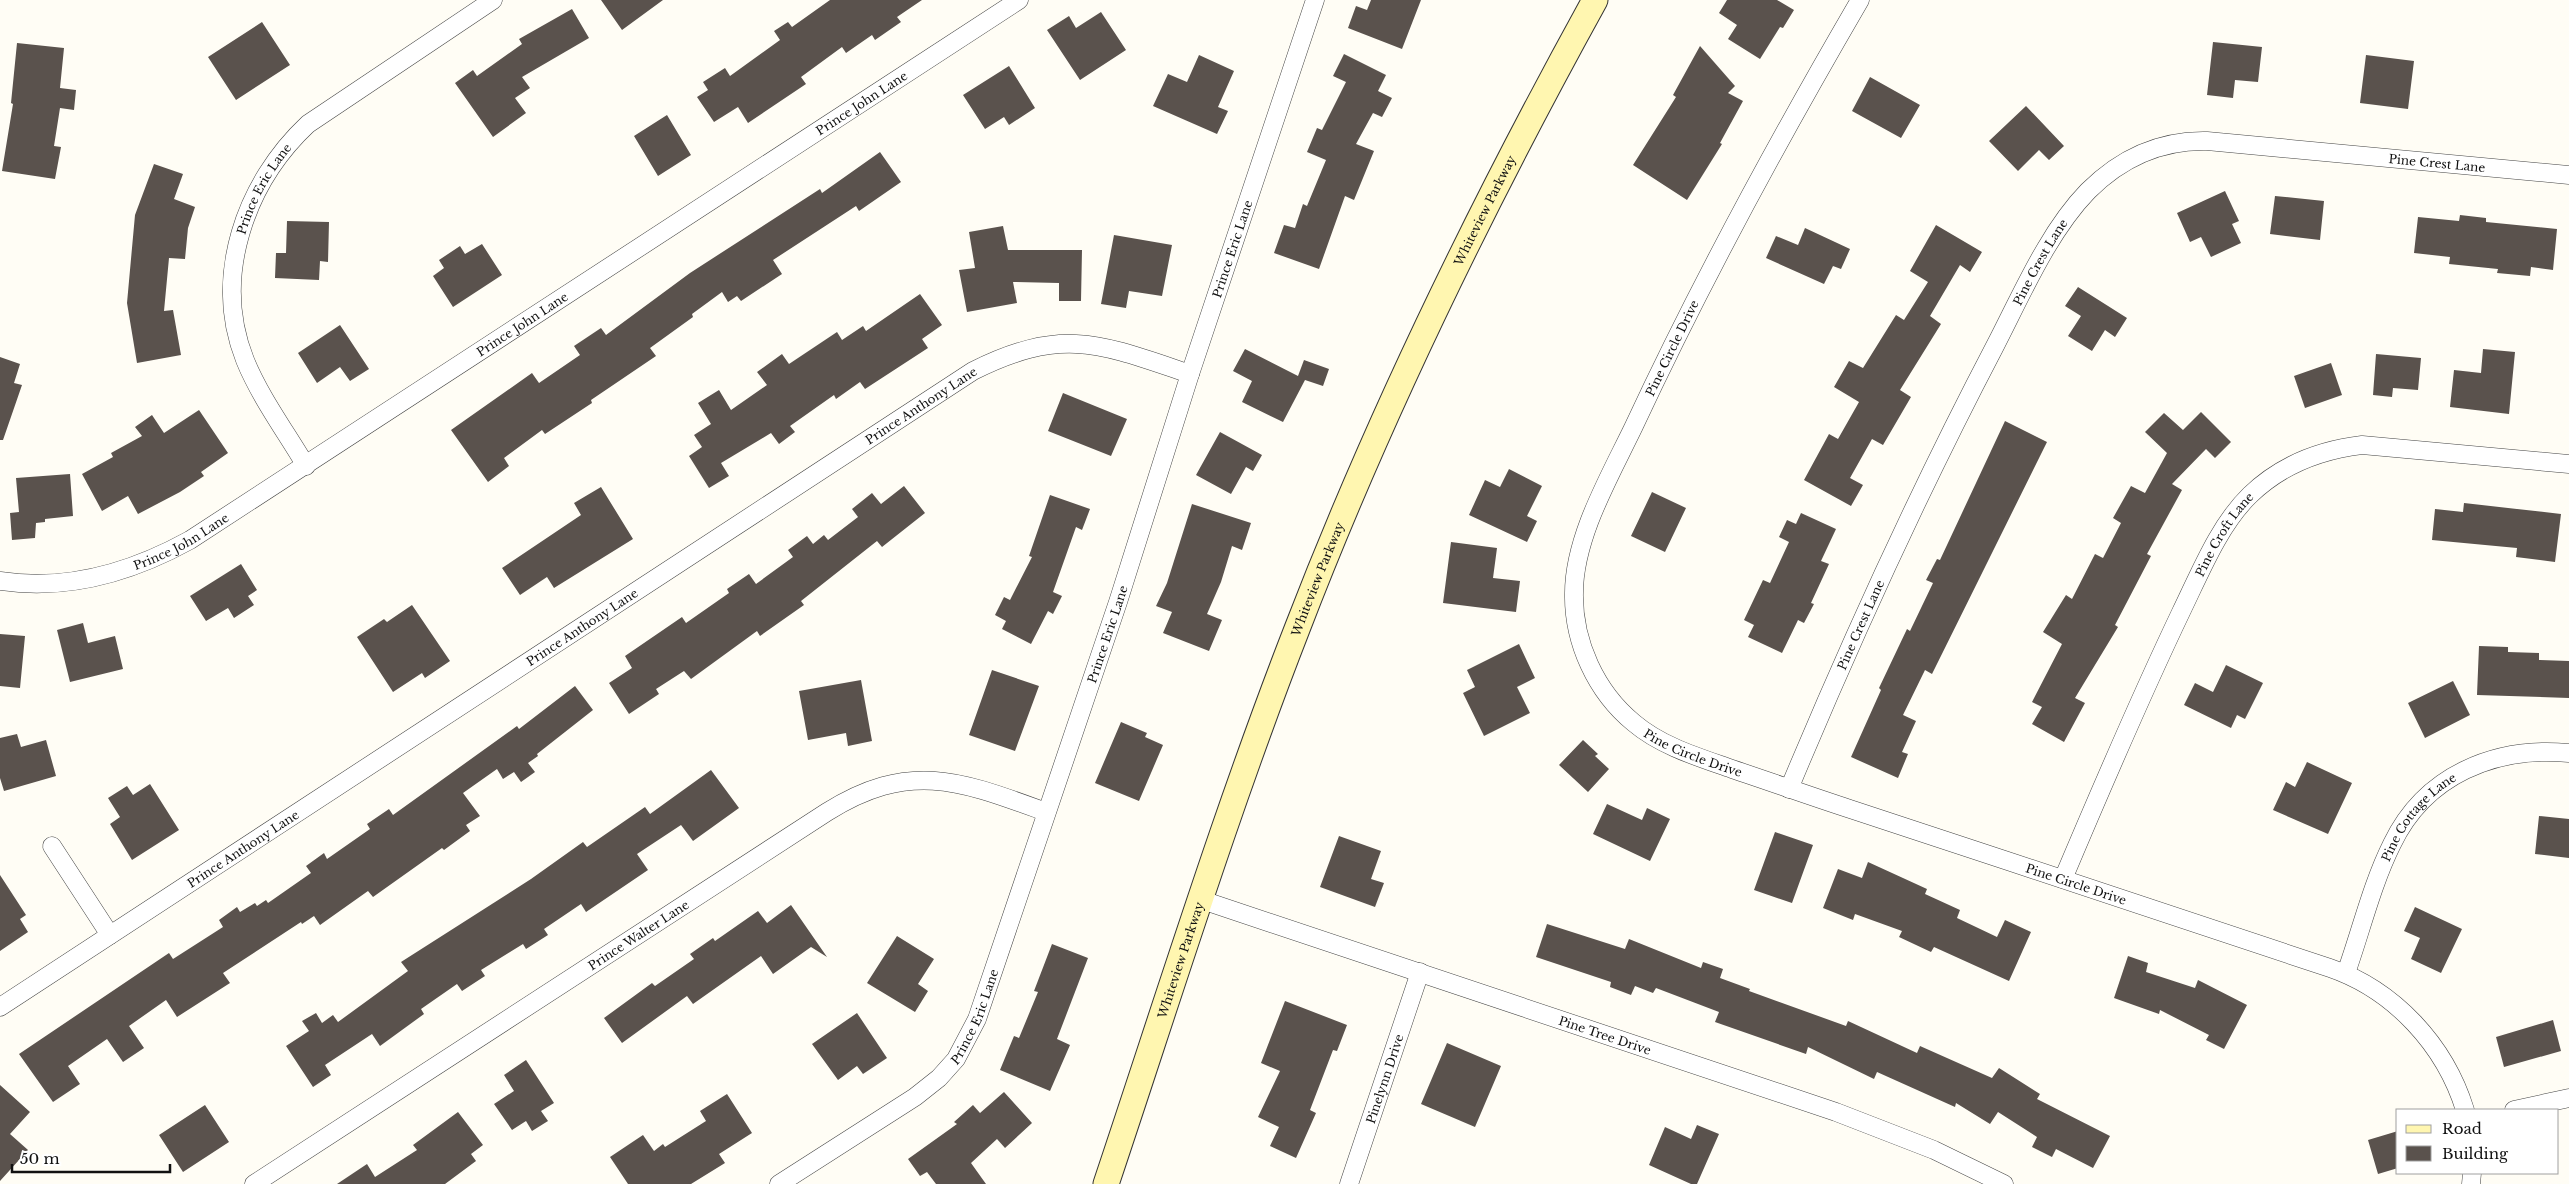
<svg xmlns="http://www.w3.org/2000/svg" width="2569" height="1184" viewBox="0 0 2569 1184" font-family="'Libre Baskerville',serif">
  <rect width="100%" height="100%" fill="#fffdf5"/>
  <!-- building -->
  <path fill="#5a524d" d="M601,0H663L622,30Z
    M830,0H922L897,17L901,22L875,40L872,35L846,53L842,47L801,77L806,84L748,123L738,107L714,122L697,97L708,90L703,82L725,68L730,76L780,40L774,31L788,22L792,27Z
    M1371,0H1421L1402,49L1348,28L1356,6L1367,10Z
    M1727,0H1777L1794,10L1783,28L1780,27L1760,59L1728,39L1737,25L1719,13Z
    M572,9L589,38L522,77L530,88L515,98L526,113L493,137L455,83L473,70L477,76L522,44L519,39Z
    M1101,12L1126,50L1080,80L1047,30L1069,16L1076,28Z
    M262,22L290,65L236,100L208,57Z
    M2213,42L2262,47L2258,82L2235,80L2233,98L2207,95Z
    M17,43L64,48L60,88L76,90L74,110L60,108L54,146L61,147L55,179L2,171L13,104L11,103Z
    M1700,46L1735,86L1728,93L1743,101L1720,143L1722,144L1687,200L1633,165L1676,97L1673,95Z
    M1344,54L1386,75L1378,91L1392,98L1382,117L1373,113L1356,144L1374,151L1354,200L1345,196L1319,269L1274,253L1284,225L1295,228L1303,204L1307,206L1326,160L1307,152L1317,128L1322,130L1346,82L1333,76Z
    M1199,55L1234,71L1218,107L1228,111L1217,134L1153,106L1168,74L1187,82Z
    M2366,55L2414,61L2408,109L2360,103Z
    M1009,66L1035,108L1009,125L1004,117L985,129L963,95Z
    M1870,77L1920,105L1901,138L1852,111Z
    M2026,106L2064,146L2049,160L2039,150L2018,171L1989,141Z
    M667,115L691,155L658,176L634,136Z
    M880,152L901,182L859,211L856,206L773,260L782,274L741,301L737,296L728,302L722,292L692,314L693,317L650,348L656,356L591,400L592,403L545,434L542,430L504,458L509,466L488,482L451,430L532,373L539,383L580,355L574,346L601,328L606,335L690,273L820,189L822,193Z
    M154,164L183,174L174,199L195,207L188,228L185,259L169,258L164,311L173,310L181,355L137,363L127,303L135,215Z
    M2225,191L2239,221L2232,224L2241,243L2211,257L2201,237L2190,242L2177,213Z
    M2275,196L2324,201L2320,240L2270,234Z
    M2460,215L2486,218V222L2557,229L2553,270L2531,267L2530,276L2497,273L2498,269L2449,264L2450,257L2414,253L2418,217L2459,221Z
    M287,221L329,222L328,262L320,261L319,280L275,278L276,253H286Z
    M1936,225L1982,252L1970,272L1960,265L1930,316L1941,324L1900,390L1911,397L1883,445L1872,439L1850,478L1863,485L1851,506L1804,480L1829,434L1838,439L1859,402L1834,387L1849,361L1863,368L1896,315L1904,320L1928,282L1910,271Z
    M1003,226L1008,250H1082L1081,301H1059V283L1013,282L1017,303L967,312L959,270L975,268L969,232Z
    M1805,228L1850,249L1841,269L1833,266L1824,284L1766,258L1776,236L1798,245Z
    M1114,235L1172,245L1162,296L1129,291L1126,308L1101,304Z
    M482,244L502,275L453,307L433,276L444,268L439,260L460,246L465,254Z
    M2078,287L2127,318L2115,337L2105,330L2092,351L2068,336L2081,316L2065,306Z
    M920,294L942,325L922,339L928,348L865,389L860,382L836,399L834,395L790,426L795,432L779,444L771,433L721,463L729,476L709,488L689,456L702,447L694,435L711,424L698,403L719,390L731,410L767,385L757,372L782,354L789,364L837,332L842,340L863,326L866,331Z
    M340,325L369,369L350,381L340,367L317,383L298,353Z
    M1245,349L1298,376L1304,360L1329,369L1323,386L1305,380L1283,422L1242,402L1252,381L1233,371Z
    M2483,349L2515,352L2509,414L2450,407L2454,370L2481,373Z
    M2376,354L2421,358L2418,390L2393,388L2392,397L2373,395Z
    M0,357L20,364L14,383L22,385L3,440H0Z
    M2331,363L2342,395L2305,408L2294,376Z
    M1063,393L1127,419L1111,456L1048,431Z
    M199,410L228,453L201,472L204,476L180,492L138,514L128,496L102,511L82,474L113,457L111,453L142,436L135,427L152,415L164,433Z
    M2201,412L2231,442L2215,458L2206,449L2172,484L2182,490L2147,554L2151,556L2115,625L2118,627L2075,698L2085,703L2064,742L2032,724L2042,707L2032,702L2062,644L2043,632L2066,595L2072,599L2095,554L2103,558L2121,523L2113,518L2131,486L2145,493L2167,453L2145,432L2164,413L2183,430Z
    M2005,421L2047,442L1932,674L1925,670L1903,715L1916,721L1902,752L1908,754L1898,778L1851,757L1881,690L1879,688L1907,629L1910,631L1933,583L1926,580L1937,559L1940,560Z
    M1220,432L1262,455L1253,471L1246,467L1231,494L1196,475Z
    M1509,469L1542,486L1527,516L1537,521L1527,542L1469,515L1485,480L1500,487Z
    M70,474L73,516L45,519V522L36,523L35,538L12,540L10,513L19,512L16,478Z
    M904,486L925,513L882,547L877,541L801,601L804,605L760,636L757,631L691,679L684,671L656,689L659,694L629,714L609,683L632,668L625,656L682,617L686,623L729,593L727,589L749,574L756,584L793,557L788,550L807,536L813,544L824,535L828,540L858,517L852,509L872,493L881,504Z
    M601,487L633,539L554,588L547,577L520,595L502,568L581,515L574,503Z
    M1652,492L1686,508L1665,552L1631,536Z
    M1050,495L1090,509L1082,530L1076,527L1053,592L1062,596L1053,614L1048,611L1031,644L1002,629L1006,621L995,615L1004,597L1010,600L1032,557L1029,556Z
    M2464,503L2561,514L2555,562L2516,557L2517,548L2432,540L2435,509L2463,512Z
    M1192,504L1251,523L1242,550L1232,546L1221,582L1207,614L1222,620L1209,651L1163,633L1172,612L1156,606L1167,583Z
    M1801,513L1836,529L1821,561L1829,564L1811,603L1814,604L1804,623L1798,620L1782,653L1748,637L1754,625L1744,620L1763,580L1770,583L1789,542L1779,537L1787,520L1796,524Z
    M1451,542L1497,548L1493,578L1520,581L1516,612L1443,603Z
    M241,564L257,590L248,596L254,605L234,618L228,608L206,621L190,596Z
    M412,605L450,661L425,678L422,673L393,692L357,637L384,619L387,622Z
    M83,623L88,643L115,636L123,669L70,682L57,630Z
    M0,634L25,636L20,688L0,686Z
    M1519,644L1535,678L1517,687L1530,713L1484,736L1463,693L1475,687L1467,670Z
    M2479,646L2508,647V652L2539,653V660L2569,661V698L2477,695Z
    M2226,665L2263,683L2245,719L2237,715L2231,728L2184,705L2195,683L2213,692Z
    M992,670L1039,686L1015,751L969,735Z
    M861,680L872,741L848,746L846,733L808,740L799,691Z
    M2453,681L2470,715L2425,738L2408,703Z
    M575,686L593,710L537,754L538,756L528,763L535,772L521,782L514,772L503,779L497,769L463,793L480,816L466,825L470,831L444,850L442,848L373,897L368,891L320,925L314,916L302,924L301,922L223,973L230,983L177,1017L166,1000L129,1026L144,1048L123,1062L107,1039L68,1066L80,1084L53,1102L19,1054L169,953L173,959L223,927L219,920L237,907L240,912L255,903L257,906L266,900L268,903L311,873L306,866L324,853L327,859L370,829L367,824L389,809L393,815L517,726L519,729Z
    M1121,722L1147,733L1145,737L1163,745L1139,801L1095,783Z
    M17,734L21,747L46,740L56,776L4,791L0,778V738Z
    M1583,740L1598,754L1595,756L1609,769L1588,792L1559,765Z
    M2307,762L2352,783L2328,834L2273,810L2286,782L2295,787Z
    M711,770L739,808L693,841L681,825L637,854L648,870L586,912L581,904L544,929L548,935L526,949L523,944L481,970L485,976L462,991L457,984L421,1009L424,1014L380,1046L372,1034L325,1065L331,1075L313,1087L286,1046L309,1031L302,1021L316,1013L322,1023L333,1015L338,1022L408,971L401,962L531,879L583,842L587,847L645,807L650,814Z
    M150,784L179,830L132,860L110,824L120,817L108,798L127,786L133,795Z
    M1607,804L1642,820L1647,808L1670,819L1650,861L1593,834Z
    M2539,816L2569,819V858L2535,854Z
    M1775,832L1813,845L1792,903L1754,890Z
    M1339,836L1381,851L1371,879L1384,883L1375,907L1320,887Z
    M1868,862L1927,889L1925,894L1960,910L1957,918L1997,937L2005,920L2031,932L2009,981L1934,947L1931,952L1899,937L1902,931L1855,914L1853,920L1823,908L1838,869L1862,878Z
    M0,875L26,915L20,919L28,932L0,951Z
    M791,905L827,957L811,947L773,974L761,956L693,1004L687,996L622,1043L604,1018L652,983L655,986L694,959L690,954L713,938L715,941L758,911L767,923Z
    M2415,907L2462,929L2441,973L2411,959L2420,938L2404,931Z
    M1547,924L1625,949L1629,939L1701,968L1703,962L1723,969L1720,978L1750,989L1749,991L1846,1026L1848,1021L1917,1053L1920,1046L1992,1078L1999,1068L2040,1094L2037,1099L2110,1136L2093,1168L2056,1149L2052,1157L2032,1147L2037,1137L1998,1112L1990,1124L1956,1103L1955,1107L1877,1072L1874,1079L1808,1047L1806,1054L1715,1022L1719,1012L1656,988L1653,993L1635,986L1631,995L1610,987L1611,982L1536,957Z
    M897,936L934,959L918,984L928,991L915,1012L867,983Z
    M1052,944L1088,958L1057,1039L1070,1045L1050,1091L1000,1070L1014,1036L1019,1038L1038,992L1034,991Z
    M2128,956L2148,963L2146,972L2195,988L2198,980L2247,1005L2224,1049L2206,1040L2209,1035L2160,1010L2159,1014L2114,998Z
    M1285,1001L1347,1025L1337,1051L1333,1050L1310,1110L1316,1113L1296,1158L1270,1146L1279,1127L1258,1117L1280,1071L1261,1063Z
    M857,1013L887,1058L863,1074L857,1066L838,1080L812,1044Z
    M2553,1020L2561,1051L2504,1067L2496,1037Z
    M1447,1043L1501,1066L1475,1127L1421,1104Z
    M526,1060L554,1103L541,1111L548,1121L532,1131L526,1121L512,1130L494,1104L514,1091L504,1075Z
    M0,1085L30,1112L10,1134L28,1150L0,1181Z
    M1004,1092L1032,1123L1005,1148L997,1139L971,1163L986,1184H936L927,1172L920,1176L908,1159L957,1124L954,1122L973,1105L980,1113Z
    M727,1094L752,1133L719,1154L725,1163L691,1184H628L610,1157L643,1135L654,1151L663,1144L665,1147L706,1121L700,1111Z
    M205,1105L229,1142L183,1172L159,1135Z
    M458,1112L483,1145L471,1154L476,1161L445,1184H337L367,1164L375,1177L417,1150L413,1145Z
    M1697,1125L1719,1134L1697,1184H1691L1649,1165L1665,1127L1691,1139Z
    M2398,1131V1168L2378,1174L2368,1140Z"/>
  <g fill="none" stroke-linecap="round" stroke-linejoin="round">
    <!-- street casing -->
    <g stroke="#444" stroke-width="19">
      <g id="street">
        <path id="s1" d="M1860,0C1779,139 1702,280 1634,426C1610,476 1574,537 1574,593C1573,642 1596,692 1634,723C1661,746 1698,757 1732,769C1771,782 1810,796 1850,809C2010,862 2170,914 2330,968C2394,990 2445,1045 2465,1110"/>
        <path id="s2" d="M306,466C286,432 260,397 245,360C212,277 245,183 308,124L493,0"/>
        <path id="s3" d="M0,581C66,591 132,572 190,540L1019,0"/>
        <path id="s4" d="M1789,789C1852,638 1919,491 1995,346C2021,296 2048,232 2088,191C2121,158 2161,140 2207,141L2569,175"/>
        <path d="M52,846L110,935"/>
        <path id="s5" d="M2063,879C2101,789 2139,700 2181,612C2200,573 2219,525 2250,495C2281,465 2320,450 2362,445L2569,464"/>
        <path id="s6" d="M1202,900L1836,1112L1934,1150L2004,1184"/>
        <path id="s7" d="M2346,973C2361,931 2372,884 2392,844C2425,775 2495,746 2569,753"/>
        <path id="s8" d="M0,1007L973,371C1063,326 1101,344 1190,374"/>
        <path d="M2514,1110L2569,1098"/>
        <path id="s9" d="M254,1184L827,812C910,760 961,781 1046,812"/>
        <path id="s10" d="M779,1184L915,1097L939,1078L956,1059L977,1019L1118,602L1190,374L1315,0"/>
        <path id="s11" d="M1349,1184L1420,972"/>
        <path d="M2471,1184L2472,1173"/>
      </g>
    </g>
    <!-- secondary casing -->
    <g stroke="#333" stroke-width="27">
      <g id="secondary">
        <path id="s12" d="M1106,1184C1168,999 1226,811 1297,629C1380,413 1483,203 1595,0"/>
      </g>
    </g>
    <!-- street -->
    <use href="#street" stroke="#fff" stroke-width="18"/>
    <!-- secondary -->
    <use href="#secondary" stroke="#fff6b0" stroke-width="25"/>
  </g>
  <g text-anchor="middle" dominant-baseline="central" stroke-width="5" stroke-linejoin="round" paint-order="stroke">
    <!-- street labels -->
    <g font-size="12" fill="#111" stroke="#fff">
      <text stroke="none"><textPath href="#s3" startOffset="999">Prince John Lane</textPath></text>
      <text stroke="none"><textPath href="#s4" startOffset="1034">Pine Crest Lane</textPath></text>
      <text stroke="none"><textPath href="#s2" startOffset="302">Prince Eric Lane</textPath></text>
      <text stroke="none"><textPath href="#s12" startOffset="1046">Whiteview Parkway</textPath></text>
      <text stroke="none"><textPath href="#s10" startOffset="1074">Prince Eric Lane</textPath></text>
      <text stroke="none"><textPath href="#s4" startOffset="584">Pine Crest Lane</textPath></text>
      <text stroke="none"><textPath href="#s3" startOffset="594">Prince John Lane</textPath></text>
      <text transform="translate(1672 348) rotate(-64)">Pine Circle Drive</text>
      <text stroke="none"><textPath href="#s8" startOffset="1100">Prince Anthony Lane</textPath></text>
      <text stroke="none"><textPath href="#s5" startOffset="381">Pine Croft Lane</textPath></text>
      <text stroke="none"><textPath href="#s3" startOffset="189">Prince John Lane</textPath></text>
      <text stroke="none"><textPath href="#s12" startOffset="641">Whiteview Parkway</textPath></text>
      <text stroke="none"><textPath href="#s4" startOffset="179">Pine Crest Lane</textPath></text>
      <text stroke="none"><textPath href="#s8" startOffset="695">Prince Anthony Lane</textPath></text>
      <text stroke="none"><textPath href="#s10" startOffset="669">Prince Eric Lane</textPath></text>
      <text stroke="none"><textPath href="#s1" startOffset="876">Pine Circle Drive</textPath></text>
      <text stroke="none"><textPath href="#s7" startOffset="175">Pine Cottage Lane</textPath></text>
      <text stroke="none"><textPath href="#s8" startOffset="290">Prince Anthony Lane</textPath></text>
      <text stroke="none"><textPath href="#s1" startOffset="1281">Pine Circle Drive</textPath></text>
      <text stroke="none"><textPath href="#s9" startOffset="458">Prince Walter Lane</textPath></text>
      <text stroke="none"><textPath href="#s12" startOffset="236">Whiteview Parkway</textPath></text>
      <text stroke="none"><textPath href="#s10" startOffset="264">Prince Eric Lane</textPath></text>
      <text stroke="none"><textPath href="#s6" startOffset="425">Pine Tree Drive</textPath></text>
      <text stroke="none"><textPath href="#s11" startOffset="111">Pinelynn Drive</textPath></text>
    </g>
  </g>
  <!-- legend -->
  <rect x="2396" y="1109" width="162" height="65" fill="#ffffff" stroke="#a0a0a0"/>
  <rect x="2406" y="1125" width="25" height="8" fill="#fff6b0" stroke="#a0a0a0"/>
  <text x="2442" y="1134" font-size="15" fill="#111111">Road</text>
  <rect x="2406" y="1146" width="25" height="15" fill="#5a524d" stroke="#a0a0a0"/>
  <text x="2442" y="1159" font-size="15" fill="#111111">Building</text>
  <!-- scale -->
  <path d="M12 1164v8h158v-8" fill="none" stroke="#111111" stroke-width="2.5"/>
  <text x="20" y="1164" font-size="15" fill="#111111" stroke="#ffffff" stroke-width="4" paint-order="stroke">50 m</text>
</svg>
